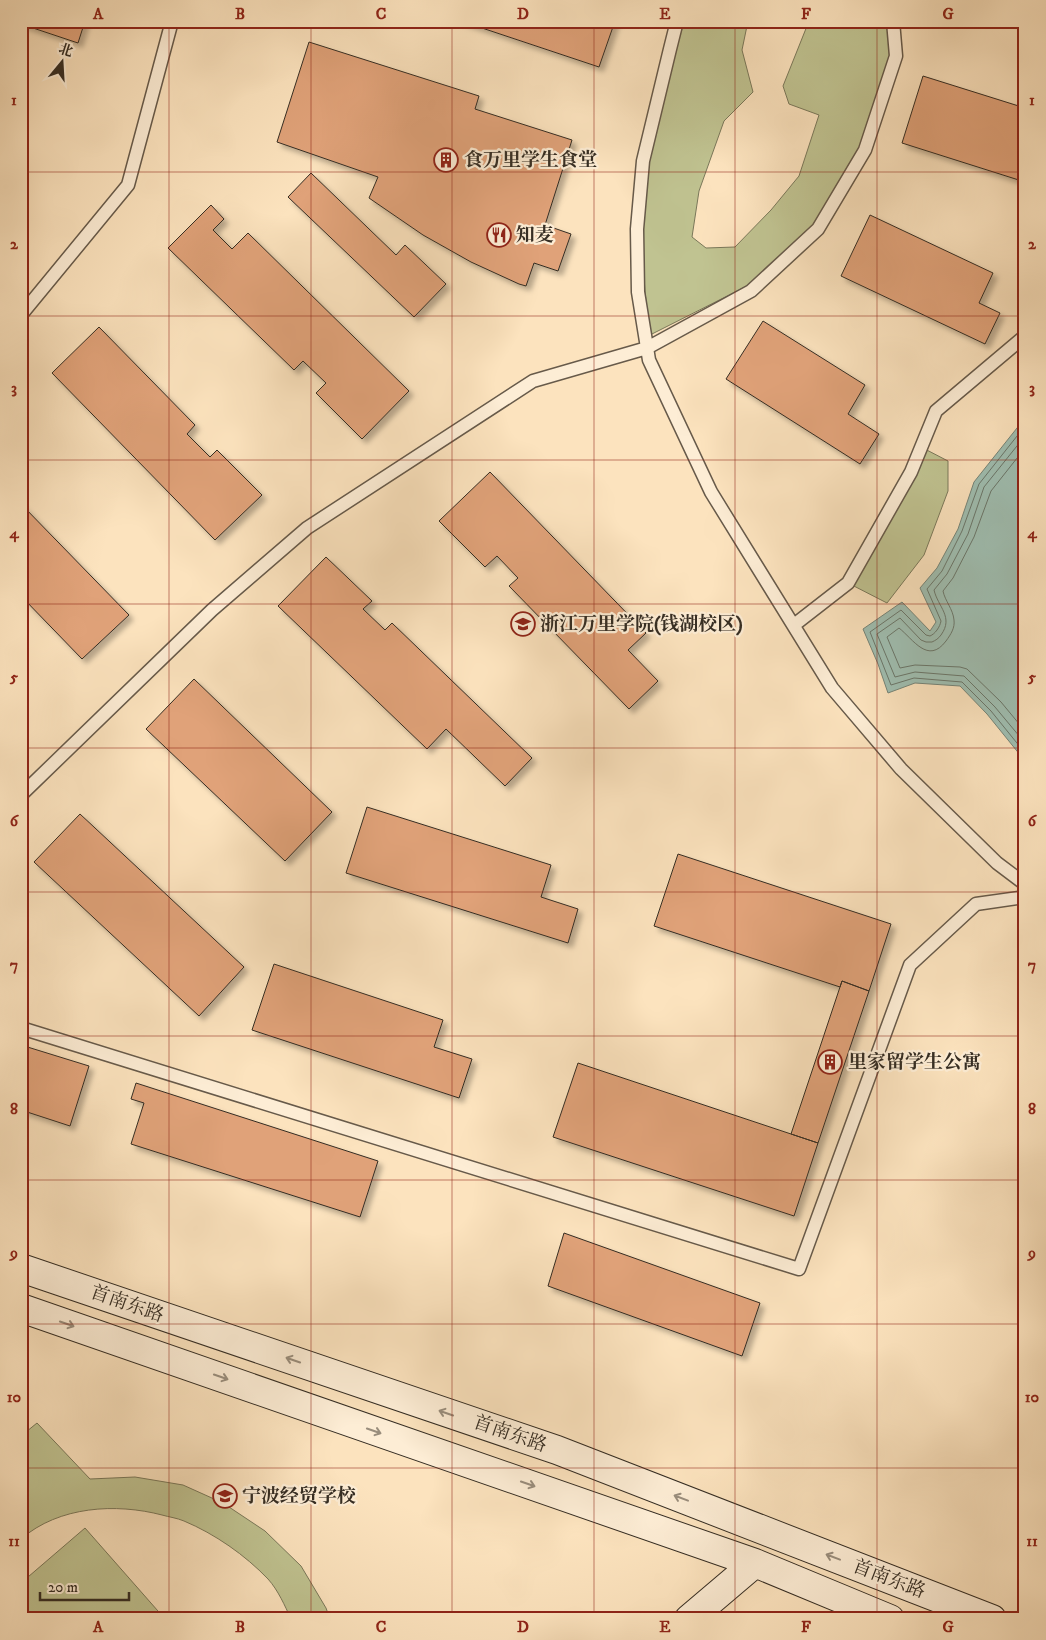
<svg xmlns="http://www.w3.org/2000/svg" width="1046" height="1640" viewBox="0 0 1046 1640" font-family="'IM FELL DW Pica','Noto Serif SC',serif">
  <defs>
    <filter id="shadow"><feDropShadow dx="4.5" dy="4.5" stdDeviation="2.5" flood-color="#0004"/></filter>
  </defs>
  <rect width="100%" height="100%" fill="#fce3be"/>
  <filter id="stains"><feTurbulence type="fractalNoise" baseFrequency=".004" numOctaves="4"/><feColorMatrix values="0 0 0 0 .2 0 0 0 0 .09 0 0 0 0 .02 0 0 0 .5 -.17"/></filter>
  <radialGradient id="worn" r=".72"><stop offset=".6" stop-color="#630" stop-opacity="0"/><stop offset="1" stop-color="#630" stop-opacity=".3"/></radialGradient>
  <!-- green -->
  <path fill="#c0c391" stroke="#7a785a" d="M683,21H748L742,50L753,92L724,121L699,191L692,237L706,248L735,247L771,210L799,176L819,115L789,104L783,86L807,26V21H891L893,57L861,145L818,221L749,285L650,335L645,292L641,228L650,154Z
    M921,447L948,461V491L924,555L887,603L848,583Z
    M37,1423L90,1479L135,1477L183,1485L223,1503L265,1531L301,1566L326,1608L330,1619H291C285,1606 278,1590 268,1579C245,1555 215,1534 184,1521C177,1518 169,1517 162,1515C116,1503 59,1506 21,1539V1436Z
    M85,1528L165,1619H21V1583Z"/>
  <!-- water -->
  <path fill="#9fbeb1" stroke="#758478" d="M1025,418V761L987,714L960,686L915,683L888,693L878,664L863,629L902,602L930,631L936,622L920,588L937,568L958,529L974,482Z"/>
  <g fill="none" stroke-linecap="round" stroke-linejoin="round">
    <!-- shore -->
    <path stroke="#6a766a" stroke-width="1" d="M1025,426L979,484L962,531L942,571L927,589L941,621C940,627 935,634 930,636L926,635L901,610L870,632L891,685L914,678L962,682L991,711L1025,753
      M1025,436L984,487L968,534L947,574L934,590C938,607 954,617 941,635C938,639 936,640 932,642H926L921,640L900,618L877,634L895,677L915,672L964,676L995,707L1025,743
      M1025,448L991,491L974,537L953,578L943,591C945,601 953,609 954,620C955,628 951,634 946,641C928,665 913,639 899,628L887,637L900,668L915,665L960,667L967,669L1001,702L1025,731"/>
  </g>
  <!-- building -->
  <path fill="#e0a279" stroke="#352d23" filter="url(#shadow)" d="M21,21H85L78,43L21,24Z
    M461,21H615L599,67Z
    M309,42L479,96L475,109L572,140L545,225L571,234L558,271L534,263L526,286L519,284L471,262L423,235L369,198L378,177L277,142Z
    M923,76L1025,108V182L902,143Z
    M311,173L396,255L405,245L446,284L414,317L288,197Z
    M211,205L224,219L213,230L232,249L248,233L409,391L362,439L316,393L326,383L303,361L294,370L168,248Z
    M870,215L993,273L979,303L1000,313L985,344L841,276Z
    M763,321L865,385L848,414L879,434L860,464L726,379Z
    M99,327L195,425L187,434L210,457L217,450L262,495L215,540L52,373Z
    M490,472L646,633L628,650L658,681L629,709L509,586L518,578L497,556L485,567L439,521Z
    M21,504L129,615L82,659L21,596Z
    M326,557L372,601L363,609L385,630L392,623L532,758L505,786L446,729L427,749L278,606Z
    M194,679L332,812L285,861L146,729Z
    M367,807L551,865L541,897L578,909L568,943L346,873Z
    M80,814L244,967L199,1016L34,862Z
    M678,854L891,924L869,991L842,981L840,987L654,926Z
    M274,964L443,1020L434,1047L472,1059L459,1098L252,1030Z
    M842,981L869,991L818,1143L791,1134Z
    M21,1045L89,1066L70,1126L21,1110Z
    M578,1063L818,1143L794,1216L553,1137Z
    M136,1083L378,1161L360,1217L131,1144L144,1103L131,1099Z
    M564,1233L760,1303L742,1356L548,1286Z"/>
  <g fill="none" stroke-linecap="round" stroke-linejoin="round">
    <!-- lane casing -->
    <g stroke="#675a4a" stroke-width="15">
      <path id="lane" d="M677,21L670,49L643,161L637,229L638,292L649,360L711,492L832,688L901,769L997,863L1025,884
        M21,315L128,185L172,21
        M794,625L848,583L911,472L936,411L1025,336
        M21,795L212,610L307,528L533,381L647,348L751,291L818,229L865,150L896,56L893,21
        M21,1028L799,1269L910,965L976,904L1025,897"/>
    </g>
    <!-- secondary casing -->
    <g stroke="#352d23" stroke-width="30">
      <path id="secondary" d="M21,1268L557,1450L992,1619
        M21,1308L755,1563L890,1619
        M689,1619L755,1563"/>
    </g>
    <!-- lane -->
    <use href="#lane" stroke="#fdedd5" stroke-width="12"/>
    <!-- secondary -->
    <use href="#secondary" stroke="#fdedd5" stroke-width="28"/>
  </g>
  <!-- one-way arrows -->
  <defs><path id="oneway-shaft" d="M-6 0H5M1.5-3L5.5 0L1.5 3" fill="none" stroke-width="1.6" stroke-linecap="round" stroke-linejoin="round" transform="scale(1.25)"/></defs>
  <g stroke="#998d7c">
    <use href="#oneway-shaft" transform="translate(67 1324) rotate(19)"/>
    <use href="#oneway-shaft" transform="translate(293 1360) rotate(-161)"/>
    <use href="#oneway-shaft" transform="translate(221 1377) rotate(19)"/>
    <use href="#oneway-shaft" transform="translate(446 1413) rotate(-161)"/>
    <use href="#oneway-shaft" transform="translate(374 1431) rotate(19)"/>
    <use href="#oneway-shaft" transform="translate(528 1484) rotate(19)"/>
    <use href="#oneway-shaft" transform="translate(681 1498) rotate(-159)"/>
    <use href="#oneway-shaft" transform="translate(833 1557) rotate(-159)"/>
  </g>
  <!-- grid -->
  <path fill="none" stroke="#8f2418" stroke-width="1" stroke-opacity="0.55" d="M169,21V1619M311,21V1619M452,21V1619M594,21V1619M735,21V1619M877,21V1619M21,172H1025M21,316H1025M21,460H1025M21,604H1025M21,748H1025M21,892H1025M21,1036H1025M21,1180H1025M21,1324H1025M21,1468H1025"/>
  <!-- icons -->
  <defs>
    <g id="building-ring" transform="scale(1.25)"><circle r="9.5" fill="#fdedd5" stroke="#8f2418" stroke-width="1.5"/><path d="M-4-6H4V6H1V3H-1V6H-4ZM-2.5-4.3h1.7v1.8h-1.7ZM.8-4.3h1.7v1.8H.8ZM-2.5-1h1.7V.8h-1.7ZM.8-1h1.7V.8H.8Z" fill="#8f2418"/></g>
    <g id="restaurant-ring" transform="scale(1.25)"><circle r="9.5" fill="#fdedd5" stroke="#8f2418" stroke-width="1.5"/><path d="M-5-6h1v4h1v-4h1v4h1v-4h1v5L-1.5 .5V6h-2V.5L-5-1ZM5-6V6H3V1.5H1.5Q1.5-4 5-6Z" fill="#8f2418"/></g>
    <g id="university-ring" transform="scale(1.25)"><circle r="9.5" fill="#fdedd5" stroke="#8f2418" stroke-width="1.5"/><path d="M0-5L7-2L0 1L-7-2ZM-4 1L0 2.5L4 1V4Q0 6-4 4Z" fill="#8f2418"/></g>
    <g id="school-ring" transform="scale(1.25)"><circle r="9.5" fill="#fdedd5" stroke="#8f2418" stroke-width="1.5"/><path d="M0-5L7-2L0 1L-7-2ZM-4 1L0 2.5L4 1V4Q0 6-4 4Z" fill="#8f2418"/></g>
  </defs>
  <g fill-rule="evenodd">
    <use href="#building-ring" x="446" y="160"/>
    <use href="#restaurant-ring" x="499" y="235"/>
    <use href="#university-ring" x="523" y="624"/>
    <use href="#building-ring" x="830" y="1062"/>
    <use href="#school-ring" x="225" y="1496"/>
  </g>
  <g text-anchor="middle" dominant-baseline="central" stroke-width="4.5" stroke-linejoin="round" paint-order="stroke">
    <!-- poi labels -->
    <g font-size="19" font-weight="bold" fill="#352d23" stroke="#fdedd5" text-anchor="start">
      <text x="464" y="160">食万里学生食堂</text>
      <text x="516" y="235">知麦</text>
      <text x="540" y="624">浙江万里学院(钱湖校区)</text>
      <text x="848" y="1062">里家留学生公寓</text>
      <text x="242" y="1496">宁波经贸学校</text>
    </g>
    <!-- street labels -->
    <g font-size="19" fill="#352d23" stroke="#fdedd5">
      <text transform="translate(127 1304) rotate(19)">首南东路</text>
      <text transform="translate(510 1434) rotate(19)">首南东路</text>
      <text transform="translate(889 1579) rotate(21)">首南东路</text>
    </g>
  </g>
  <!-- margin -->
  <rect width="1046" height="1640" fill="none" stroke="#fce3be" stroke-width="55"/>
  <!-- north arrow -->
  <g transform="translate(62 62) rotate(18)" stroke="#fdedd5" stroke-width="4" paint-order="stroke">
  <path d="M0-4L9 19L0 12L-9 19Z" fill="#352d23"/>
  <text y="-8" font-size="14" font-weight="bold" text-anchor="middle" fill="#352d23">北</text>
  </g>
  <!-- scale -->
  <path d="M40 1592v8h89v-8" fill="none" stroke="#352d23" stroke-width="2.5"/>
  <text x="48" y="1592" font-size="15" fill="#352d23" stroke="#fdedd5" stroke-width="4" paint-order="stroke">20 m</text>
  <rect x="28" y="28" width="990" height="1584" fill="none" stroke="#8f2418" stroke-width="2"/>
  <g font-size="16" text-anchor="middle" font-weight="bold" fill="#8f2418">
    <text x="98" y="19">A</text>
    <text x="240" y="19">B</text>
    <text x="381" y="19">C</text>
    <text x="523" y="19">D</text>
    <text x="665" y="19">E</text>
    <text x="806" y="19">F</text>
    <text x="948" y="19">G</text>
    <text x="14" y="105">1</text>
    <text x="1032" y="105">1</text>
    <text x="14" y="249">2</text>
    <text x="1032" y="249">2</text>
    <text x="14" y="393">3</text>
    <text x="1032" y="393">3</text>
    <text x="14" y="538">4</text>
    <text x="1032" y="538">4</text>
    <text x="14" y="682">5</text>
    <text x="1032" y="682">5</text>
    <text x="14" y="826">6</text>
    <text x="1032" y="826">6</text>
    <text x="14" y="970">7</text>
    <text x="1032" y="970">7</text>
    <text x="14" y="1114">8</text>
    <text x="1032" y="1114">8</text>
    <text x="14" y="1258">9</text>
    <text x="1032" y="1258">9</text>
    <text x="14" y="1402">10</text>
    <text x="1032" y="1402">10</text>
    <text x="14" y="1546">11</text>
    <text x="1032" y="1546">11</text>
    <text x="98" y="1632">A</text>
    <text x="240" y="1632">B</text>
    <text x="381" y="1632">C</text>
    <text x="523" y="1632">D</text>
    <text x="665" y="1632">E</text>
    <text x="806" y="1632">F</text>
    <text x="948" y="1632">G</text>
  </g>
  <rect width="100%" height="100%" filter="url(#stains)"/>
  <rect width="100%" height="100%" fill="url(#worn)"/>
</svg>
